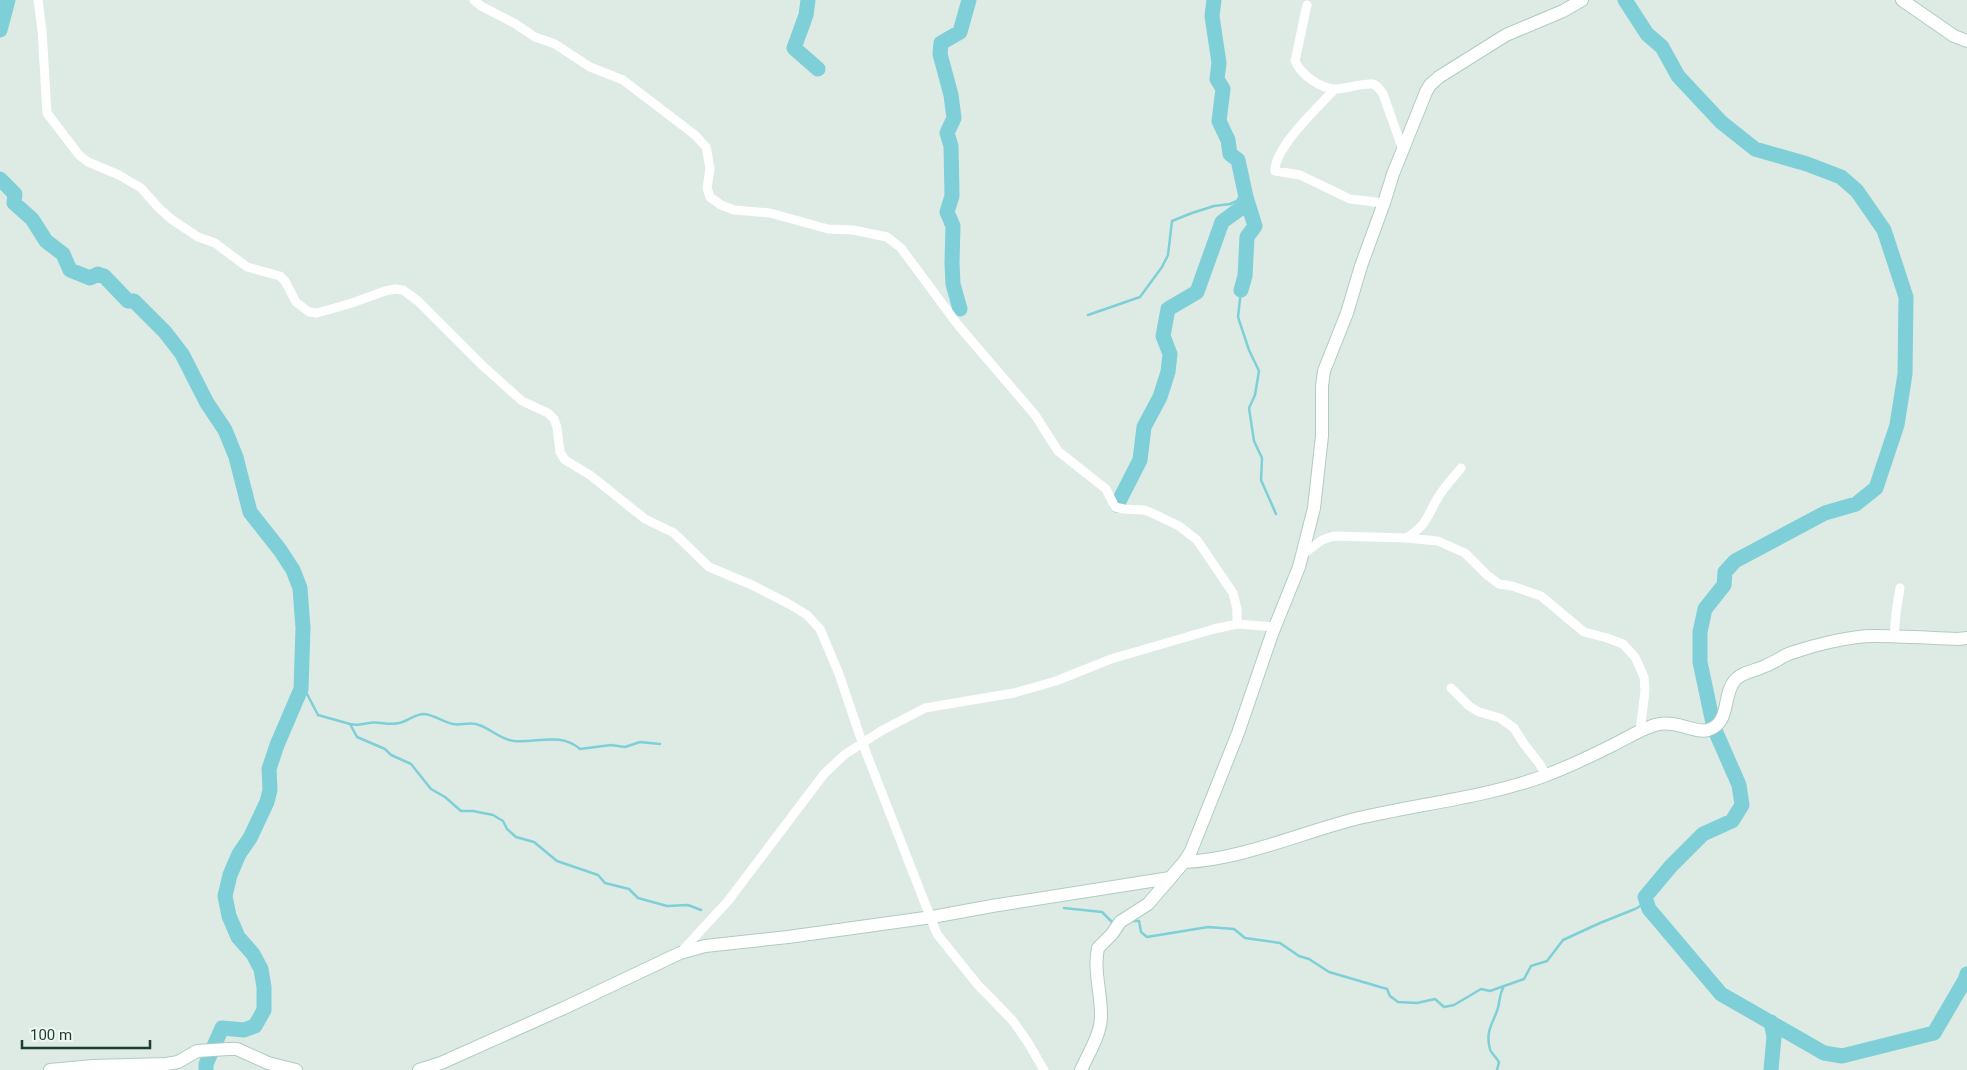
<svg xmlns="http://www.w3.org/2000/svg" width="1967" height="1070" viewBox="0 0 1967 1070" font-family="Roboto,sans-serif">
  <rect width="100%" height="100%" fill="#ddebe4"/>
  <g fill="none" stroke-linecap="round" stroke-linejoin="round">
    <!-- stream -->
    <path stroke="#7ecfd8" stroke-width="2.5" d="M1241,290L1238,317L1249,350L1259,371L1255,395L1249,408L1254,441L1262,458L1261,480L1276,514
      M1088,315L1140,297L1162,267L1168,255L1172,221L1192,213L1214,206L1230,204L1246,197
      M301,689L306,692L318,715L350,724L357,737L385,749L391,755L411,764L431,789L445,797L461,811H473L493,815L503,821L507,829L516,837L534,842L557,861L598,875L605,883L629,889L638,898L667,906L688,905L701,910
      M350,724C359,726 361,724 369,723C379,721 389,726 399,723C408,721 415,714 424,714C435,715 443,722 453,724C461,726 470,721 479,725C491,729 501,740 514,741C537,743 561,732 580,749L611,745L625,747L640,742L660,744
      M1064,908L1102,912L1114,924
      M1132,921H1139L1141,932L1147,937L1208,927L1234,929L1245,938L1280,943L1299,956L1309,959L1329,972L1387,989L1390,996L1398,1002L1417,1003L1435,999L1444,1007L1454,1005L1481,989L1490,991L1524,979L1531,966L1547,961L1563,940L1600,923L1635,909L1642,905L1645,897
      M1497,1070L1499,1062C1496,1057 1491,1053 1490,1049C1484,1028 1497,1019 1499,1003C1500,997 1500,994 1503,988"/>
    <!-- river -->
    <path stroke="#7ecfd8" stroke-width="15" d="M808,0L806,15L794,48L818,69
      M1625,0L1647,34L1662,47L1678,76L1721,122L1755,149L1807,164L1841,177L1857,191L1884,230L1906,297L1905,374L1897,425L1876,488L1856,504L1825,513L1735,561L1725,572L1724,585L1705,609L1700,632V662L1714,728L1739,785L1742,805L1732,821L1703,834L1671,866L1645,897L1649,909L1721,994L1824,1053L1842,1056L1934,1033L1965,980L1967,974
      M0,30L8,0
      M0,179L15,194L14,203L32,219L46,241L63,254L70,270L90,278L98,274L104,276L128,301H134L165,332L182,354L207,403L225,430L236,457L250,512L280,550L293,570L300,588L303,628L301,689L277,745L269,769L270,790L267,802L250,838L239,854L230,875L225,896L229,916L238,937L253,954L261,969L264,987V1010L255,1026L244,1030L222,1028L206,1064V1070
      M1241,290L1245,276L1247,237L1255,226L1246,197
      M960,309L953,284L952,263L953,226L947,212L952,196L951,146L947,133L954,118L951,95L940,54L941,43L960,32L969,0
      M1117,505L1140,460L1144,427L1160,397L1168,372L1170,354L1163,336L1168,309L1197,292L1222,222L1241,208L1246,197L1238,160L1230,154L1228,140L1219,121L1223,89L1217,79L1219,63L1212,16L1214,0
      M1771,1022L1774,1037L1771,1070"/>
    <!-- secondary casing -->
    <g stroke="#afccc0" stroke-width="14">
      <path id="secondary" d="M1902,0L1954,36L1967,41
        M1184,862C1240,860 1300,833 1355,819C1418,804 1483,798 1544,776C1568,767 1591,756 1613,745C1627,738 1641,729 1655,725C1676,719 1696,734 1708,730C1731,723 1722,695 1735,680C1742,672 1755,671 1765,666C1774,663 1782,656 1791,653C1814,645 1850,636 1874,636C1902,636 1930,638 1958,639L1967,638
        M50,1070L93,1066L166,1064L178,1062L197,1051L228,1049H237L268,1063L296,1070
        M419,1070L441,1063L564,1008L680,953L705,946L788,937L932,917L992,906L1170,878
        M1081,1070C1088,1054 1100,1036 1101,1018C1102,995 1093,971 1098,948L1112,934L1120,922L1148,904L1184,862L1191,851L1238,733L1272,634L1299,567L1314,508L1322,436V386L1324,371L1347,313L1361,266L1384,203L1393,174L1426,92L1430,85L1439,77L1506,35L1563,11L1582,0"/>
    </g>
    <!-- street -->
    <path stroke="#fff" stroke-width="9" d="M38,0L42,30L47,113L79,155L88,162L119,175L141,188L158,207L171,219L198,237L215,243L247,267L280,276L285,281L296,302L309,312L317,313L352,303L385,291L395,289L403,290L418,301L483,366L522,401L548,413L554,419L557,427L560,452L565,460L590,475L645,519L674,533L709,567L752,585L789,604L807,615L820,629L839,674L862,742L937,934L977,984L1013,1021L1027,1041L1044,1070
      M474,0L481,6L514,23L535,37L555,44L590,67L623,80L695,135L706,147L708,157L710,169L707,188L710,197L721,205L734,210L770,213L828,229L853,230L887,237L901,248L958,325L1035,415L1058,451L1106,489L1115,507L1124,509L1144,510L1152,513L1179,526L1197,540L1233,593L1237,609V624
      M1307,5L1295,61C1301,75 1321,89 1336,89C1348,89 1360,83 1372,84C1377,85 1380,89 1383,94L1403,150
      M1335,89C1319,106 1274,148 1275,171L1300,175L1350,199L1384,203
      M1406,538C1428,525 1427,515 1439,496C1445,486 1454,477 1461,468
      M1302,555L1322,540L1334,536L1406,538L1438,541L1465,553L1487,575L1499,584L1512,586L1541,596L1584,632L1607,638L1623,644L1635,657L1644,677L1645,691L1640,731
      M1894,637L1896,613L1900,588
      M1451,688L1469,706L1479,712L1500,718L1514,728L1524,744L1539,763L1546,775
      M681,952L728,901L824,774L844,755L881,731L925,708L1014,693L1056,681L1111,659L1214,629L1237,624L1275,627"/>
    <!-- secondary -->
    <use href="#secondary" stroke="#fff" stroke-width="12"/>
  </g>
  <!-- scale -->
  <path d="M22 1040v8h128v-8" fill="none" stroke="#1d3c32" stroke-width="2.5"/>
  <text x="30" y="1040" font-size="15" fill="#1d3c32" stroke="#eef7f2" stroke-width="4" paint-order="stroke">100 m</text>
</svg>
